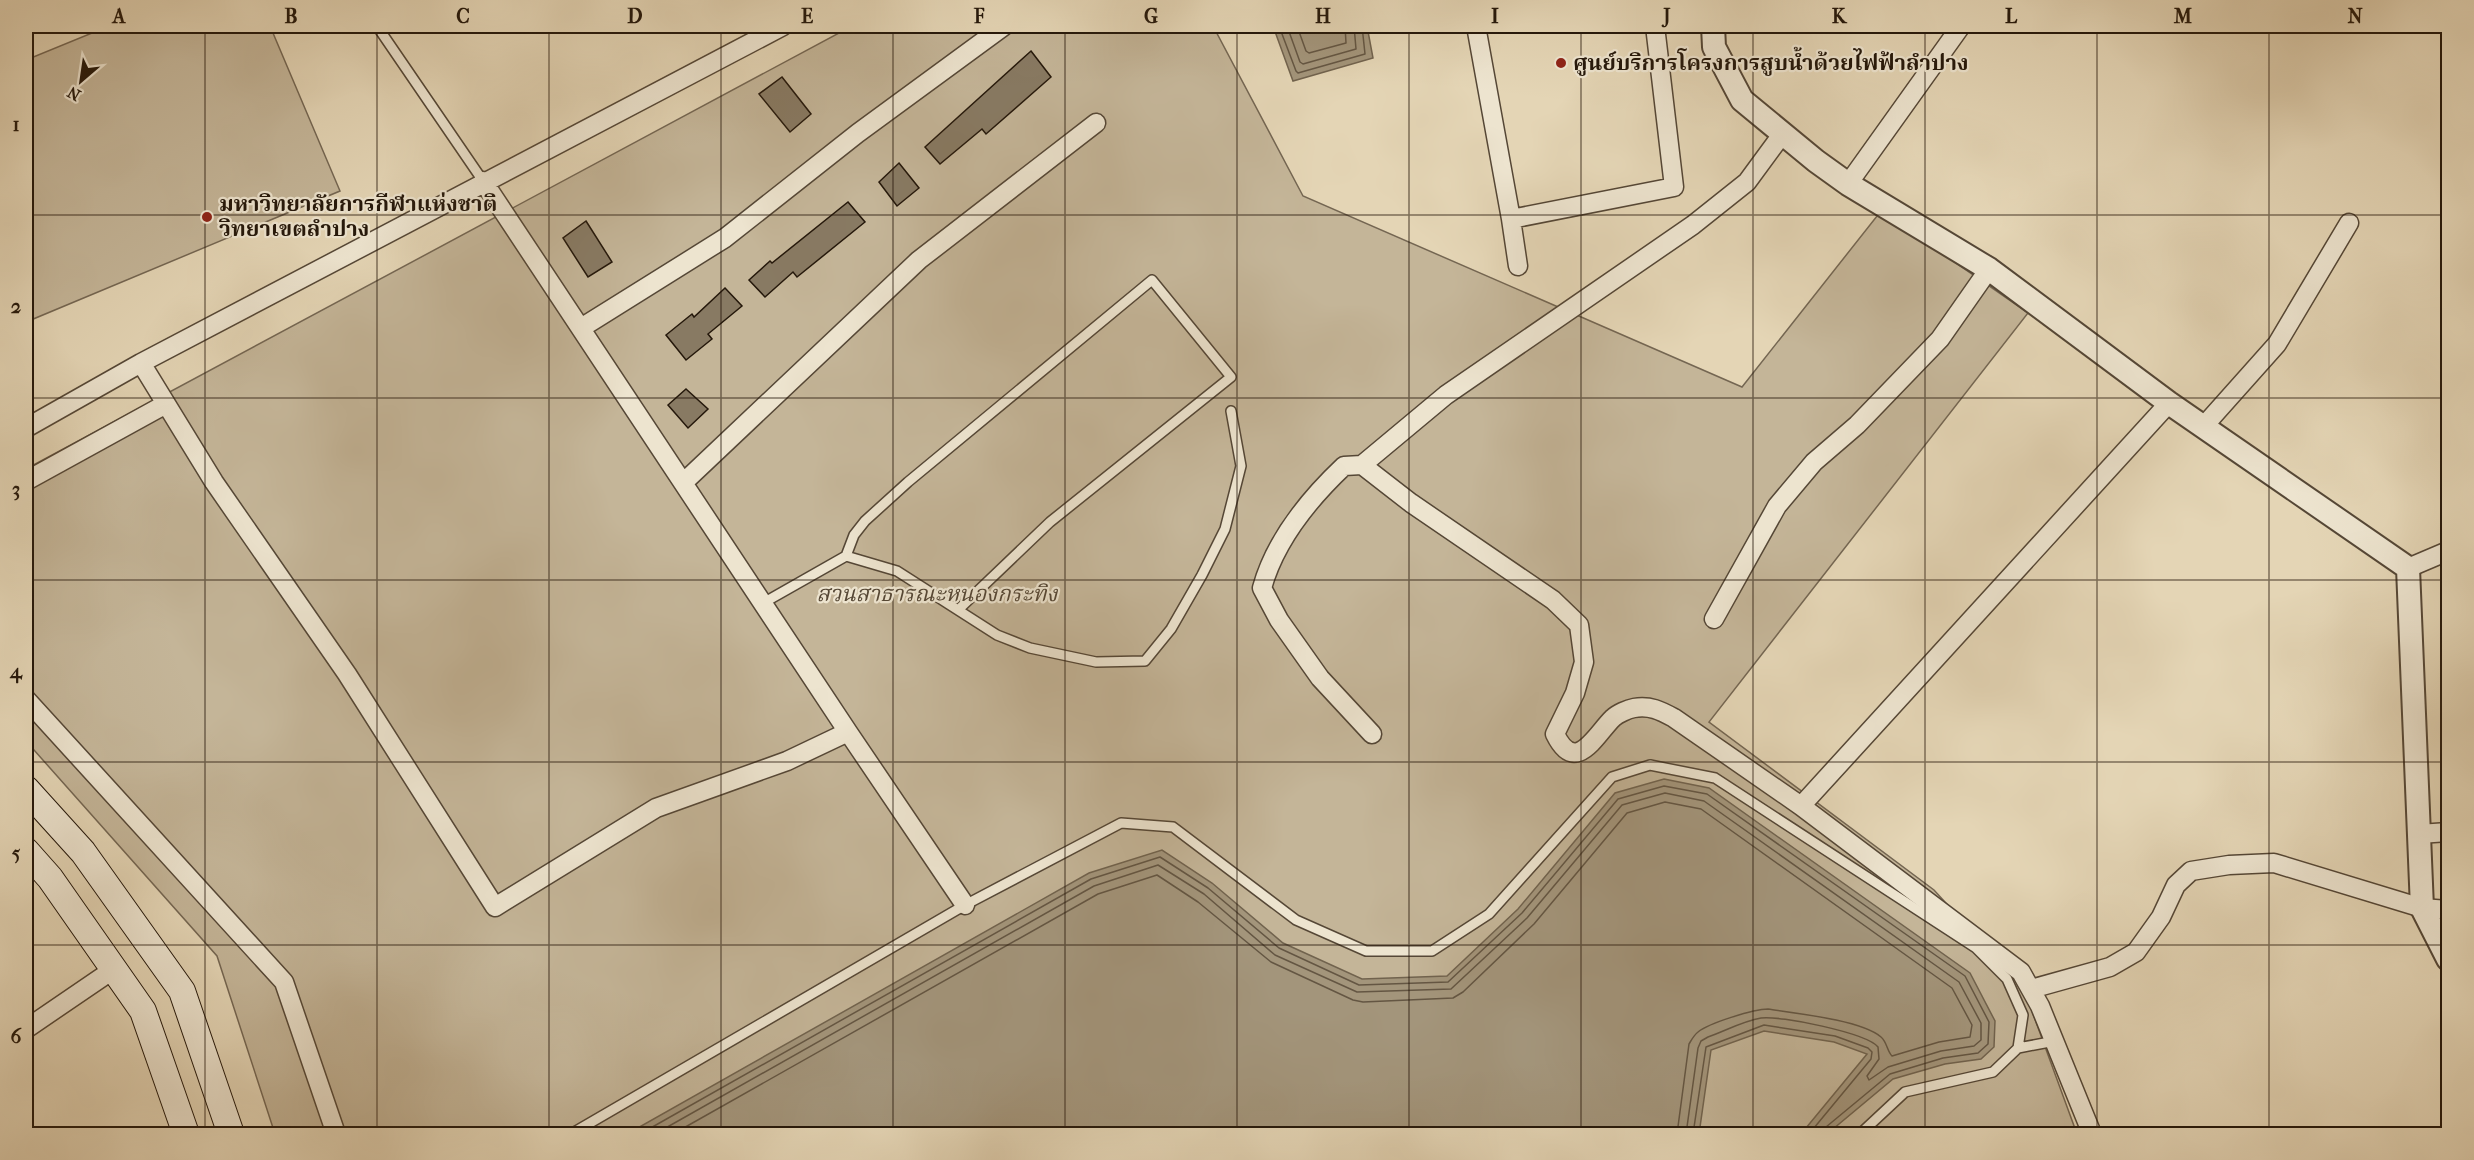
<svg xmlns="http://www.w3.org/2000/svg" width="2474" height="1160" viewBox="0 0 2474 1160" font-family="'IM FELL French Canon','Noto Serif Thai',serif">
  <rect width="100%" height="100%" fill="#e4d5b5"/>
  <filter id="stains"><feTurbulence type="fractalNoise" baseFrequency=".00333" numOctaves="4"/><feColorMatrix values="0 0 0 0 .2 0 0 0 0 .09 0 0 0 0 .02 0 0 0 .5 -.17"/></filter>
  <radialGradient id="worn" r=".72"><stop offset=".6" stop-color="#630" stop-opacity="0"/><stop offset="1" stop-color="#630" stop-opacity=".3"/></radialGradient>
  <!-- green -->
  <path fill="#c4b598" stroke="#746652" stroke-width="1.5" d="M109,26H270L340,191L26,322V60Z
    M852,26H1213L1303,196L1742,387L1881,211L2028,313L1709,722L1934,890L1978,938L2025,992L2077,1134H275L217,956L26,741V469Z"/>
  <!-- water -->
  <path fill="#a3957b" stroke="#71634e" stroke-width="1.5" d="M1273,26H1367L1373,58L1293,81Z
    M1664,779L1709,788L1970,973L1995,1021L1994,1047L1981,1059L1945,1064L1893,1079L1827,1134H1801L1867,1054L1834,1042L1764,1031L1711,1050L1699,1134H627L1089,873L1162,850L1212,883L1283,943L1362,979L1447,976L1518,909L1615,793Z"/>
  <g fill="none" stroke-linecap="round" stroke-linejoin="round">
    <!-- shore -->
    <path stroke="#645643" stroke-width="1.5" d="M1279,26L1296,71L1298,73L1365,54L1362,26
      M1287,26L1300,62L1303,64L1356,49L1354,26
      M1297,26L1306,51L1309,53L1346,43L1345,26
      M640,1134L1091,879L1160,857L1208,888L1279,948L1359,985L1448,982L1522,913L1618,799L1664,786L1707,794L1965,976L1989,1022L1988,1044L1978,1053L1943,1058L1890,1074L1826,1127L1824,1134
      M655,1134L1094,886L1158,865L1204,894L1275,955L1357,992L1451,989L1527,918L1622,805L1665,793L1704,801L1959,982L1981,1023V1040L1974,1046L1941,1051L1888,1067L1869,1080L1867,1076L1879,1059L1878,1047C1867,1033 1779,1015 1761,1018C1743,1021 1725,1031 1708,1037L1701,1041L1698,1048L1686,1134
      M673,1134L1098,894L1157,875L1198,902L1271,962L1353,1000L1363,1002L1453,998L1463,992L1534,924L1627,813L1665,802L1701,809L1952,988L1972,1025L1970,1037L1939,1042L1892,1056C1887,1051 1887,1042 1881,1037C1861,1020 1794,1013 1768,1009C1754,1009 1709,1023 1698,1032C1694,1035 1692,1039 1689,1044L1677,1134
      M1693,1134L1706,1047L1764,1025L1835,1036L1868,1048L1872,1052L1871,1059L1809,1134"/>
  </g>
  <!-- building -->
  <path fill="#887a63" stroke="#25180b" stroke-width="1.5" d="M1031,51L1051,77L986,134L982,129L940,164L925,147Z
    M782,77L811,114L790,132L759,94Z
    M899,163L919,188L897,206L879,182Z
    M848,202L865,222L797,277L793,272L765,297L749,280L770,261L772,263Z
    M586,221L612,262L588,277L563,238Z
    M725,288L742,306L708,334L712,339L686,360L666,335L692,314L694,317Z
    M686,389L708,409L688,428L668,405Z"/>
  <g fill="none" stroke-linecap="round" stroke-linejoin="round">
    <!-- service casing -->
    <g stroke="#554736" stroke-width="12">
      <path id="service" d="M377,26L483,181
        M846,556L854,535L865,521L908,482L1152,280L1231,377L1050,522L958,610
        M763,603L846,556L897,571L997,635L1030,648L1096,662L1145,661L1171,629L1202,575L1225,529L1241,466L1231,411
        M2018,1048L2055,1041
        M571,1134L965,905L1121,823L1173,827L1296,920L1366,951H1432L1489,914L1612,777L1650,765L1715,778L1976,948L2007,979L2023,1015L2018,1048L1993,1072L1905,1092L1860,1134"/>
    </g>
    <!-- minor casing -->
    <g stroke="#554736" stroke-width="21">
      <path id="minor" d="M1476,26L1511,219L1674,187L1655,26
        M483,181L848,732L965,905
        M1848,184L1961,26
        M1511,219L1518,266
        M581,328L725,238L858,133L1004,26
        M141,363L214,482L347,674L495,907L656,808L787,761L848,732
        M2203,427L2277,344L2349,223
        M26,428L141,363L783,26
        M1362,465L1446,395L1693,225L1747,182L1783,133
        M26,481L166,404
        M683,483L919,260L1096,123
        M2408,568L2448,551
        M1714,619L1777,506L1814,462L1857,425L1940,339L1989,269
        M26,699L284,982L336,1134
        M1372,734L1320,678L1279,620L1262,588C1275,541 1308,500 1344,466L1362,465L1411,503L1553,600L1579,625L1584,662L1575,693L1555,734C1576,777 1596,734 1613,718C1617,714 1628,709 1634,708C1650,705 1661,711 1674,718L1801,806L2021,972L2040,1006L2092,1134
        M1801,806L2169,403
        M2419,834L2448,832
        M2031,989L2110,967L2136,952L2161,917L2176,885L2191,871L2229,865L2274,863L2422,908L2448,910
        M26,1029L114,969"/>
    </g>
    <!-- tertiary casing -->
    <g stroke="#554736" stroke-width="26">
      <path id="tertiary" d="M1713,26L1714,47L1742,100L1816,161L1848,184L1989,269L2169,403L2408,568L2422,908L2448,959"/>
    </g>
    <!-- secondary casing -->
    <g stroke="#25180b" stroke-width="28">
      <path id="secondary" d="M26,789L83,852L182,991L231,1134
        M26,851L50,878L143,1011L186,1134"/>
    </g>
    <!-- service -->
    <use href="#service" stroke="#ede4cf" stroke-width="9"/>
    <!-- minor -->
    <use href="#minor" stroke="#ede4cf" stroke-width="18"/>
    <!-- tertiary -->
    <use href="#tertiary" stroke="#ede4cf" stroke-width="22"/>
    <!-- secondary -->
    <use href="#secondary" stroke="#ede4cf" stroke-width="26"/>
  </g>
  <!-- grid -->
  <path fill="none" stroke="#25180b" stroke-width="1.5" stroke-opacity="0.55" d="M205,26V1134M377,26V1134M549,26V1134M721,26V1134M893,26V1134M1065,26V1134M1237,26V1134M1409,26V1134M1581,26V1134M1753,26V1134M1925,26V1134M2097,26V1134M2269,26V1134M26,215H2448M26,398H2448M26,580H2448M26,762H2448M26,945H2448"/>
  <!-- markers -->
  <g fill="#8f2418" stroke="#ede4cf" stroke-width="2">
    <circle cx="1561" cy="63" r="6"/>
    <circle cx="207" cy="217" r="6"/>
  </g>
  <g text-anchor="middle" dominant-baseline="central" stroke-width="4.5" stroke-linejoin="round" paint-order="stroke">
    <!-- poi labels -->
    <g font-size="22" font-weight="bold" fill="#25180b" stroke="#ede4cf" text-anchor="start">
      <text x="1573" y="63">ศูนย์บริการโครงการสูบน้ำด้วยไฟฟ้าลําปาง</text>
      <text x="219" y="204">มหาวิทยาลัยการกีฬาแห่งชาติ<tspan x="219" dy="25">วิทยาเขตลำปาง</tspan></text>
    </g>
    <!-- park labels -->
    <g font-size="22" font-style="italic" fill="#554735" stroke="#ede4cf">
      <text x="937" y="594">สวนสาธารณะหนองกระทิง</text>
    </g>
  </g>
  <!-- margin -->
  <rect width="2474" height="1160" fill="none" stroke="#e4d5b5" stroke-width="66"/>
  <!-- north arrow -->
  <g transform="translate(81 81) rotate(209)" stroke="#ede4cf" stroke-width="4.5" paint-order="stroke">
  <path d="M0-4.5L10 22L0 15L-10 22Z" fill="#25180b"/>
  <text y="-9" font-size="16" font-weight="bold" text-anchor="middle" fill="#25180b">N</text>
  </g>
  <rect x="33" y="33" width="2408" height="1094" fill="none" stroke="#25180b" stroke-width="2"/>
  <g font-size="20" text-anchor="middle" font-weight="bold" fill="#25180b">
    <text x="119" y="23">A</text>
    <text x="291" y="23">B</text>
    <text x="463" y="23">C</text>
    <text x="635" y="23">D</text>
    <text x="807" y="23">E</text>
    <text x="979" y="23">F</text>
    <text x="1151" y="23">G</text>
    <text x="1323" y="23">H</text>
    <text x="1495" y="23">I</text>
    <text x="1667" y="23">J</text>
    <text x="1839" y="23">K</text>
    <text x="2011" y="23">L</text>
    <text x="2183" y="23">M</text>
    <text x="2355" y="23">N</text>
    <text x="16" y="131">1</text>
    <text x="16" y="313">2</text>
    <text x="16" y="496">3</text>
    <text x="16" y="678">4</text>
    <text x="16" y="860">5</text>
    <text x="16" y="1043">6</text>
  </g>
  <rect width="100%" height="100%" filter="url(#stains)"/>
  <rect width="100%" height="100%" fill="url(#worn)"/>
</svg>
